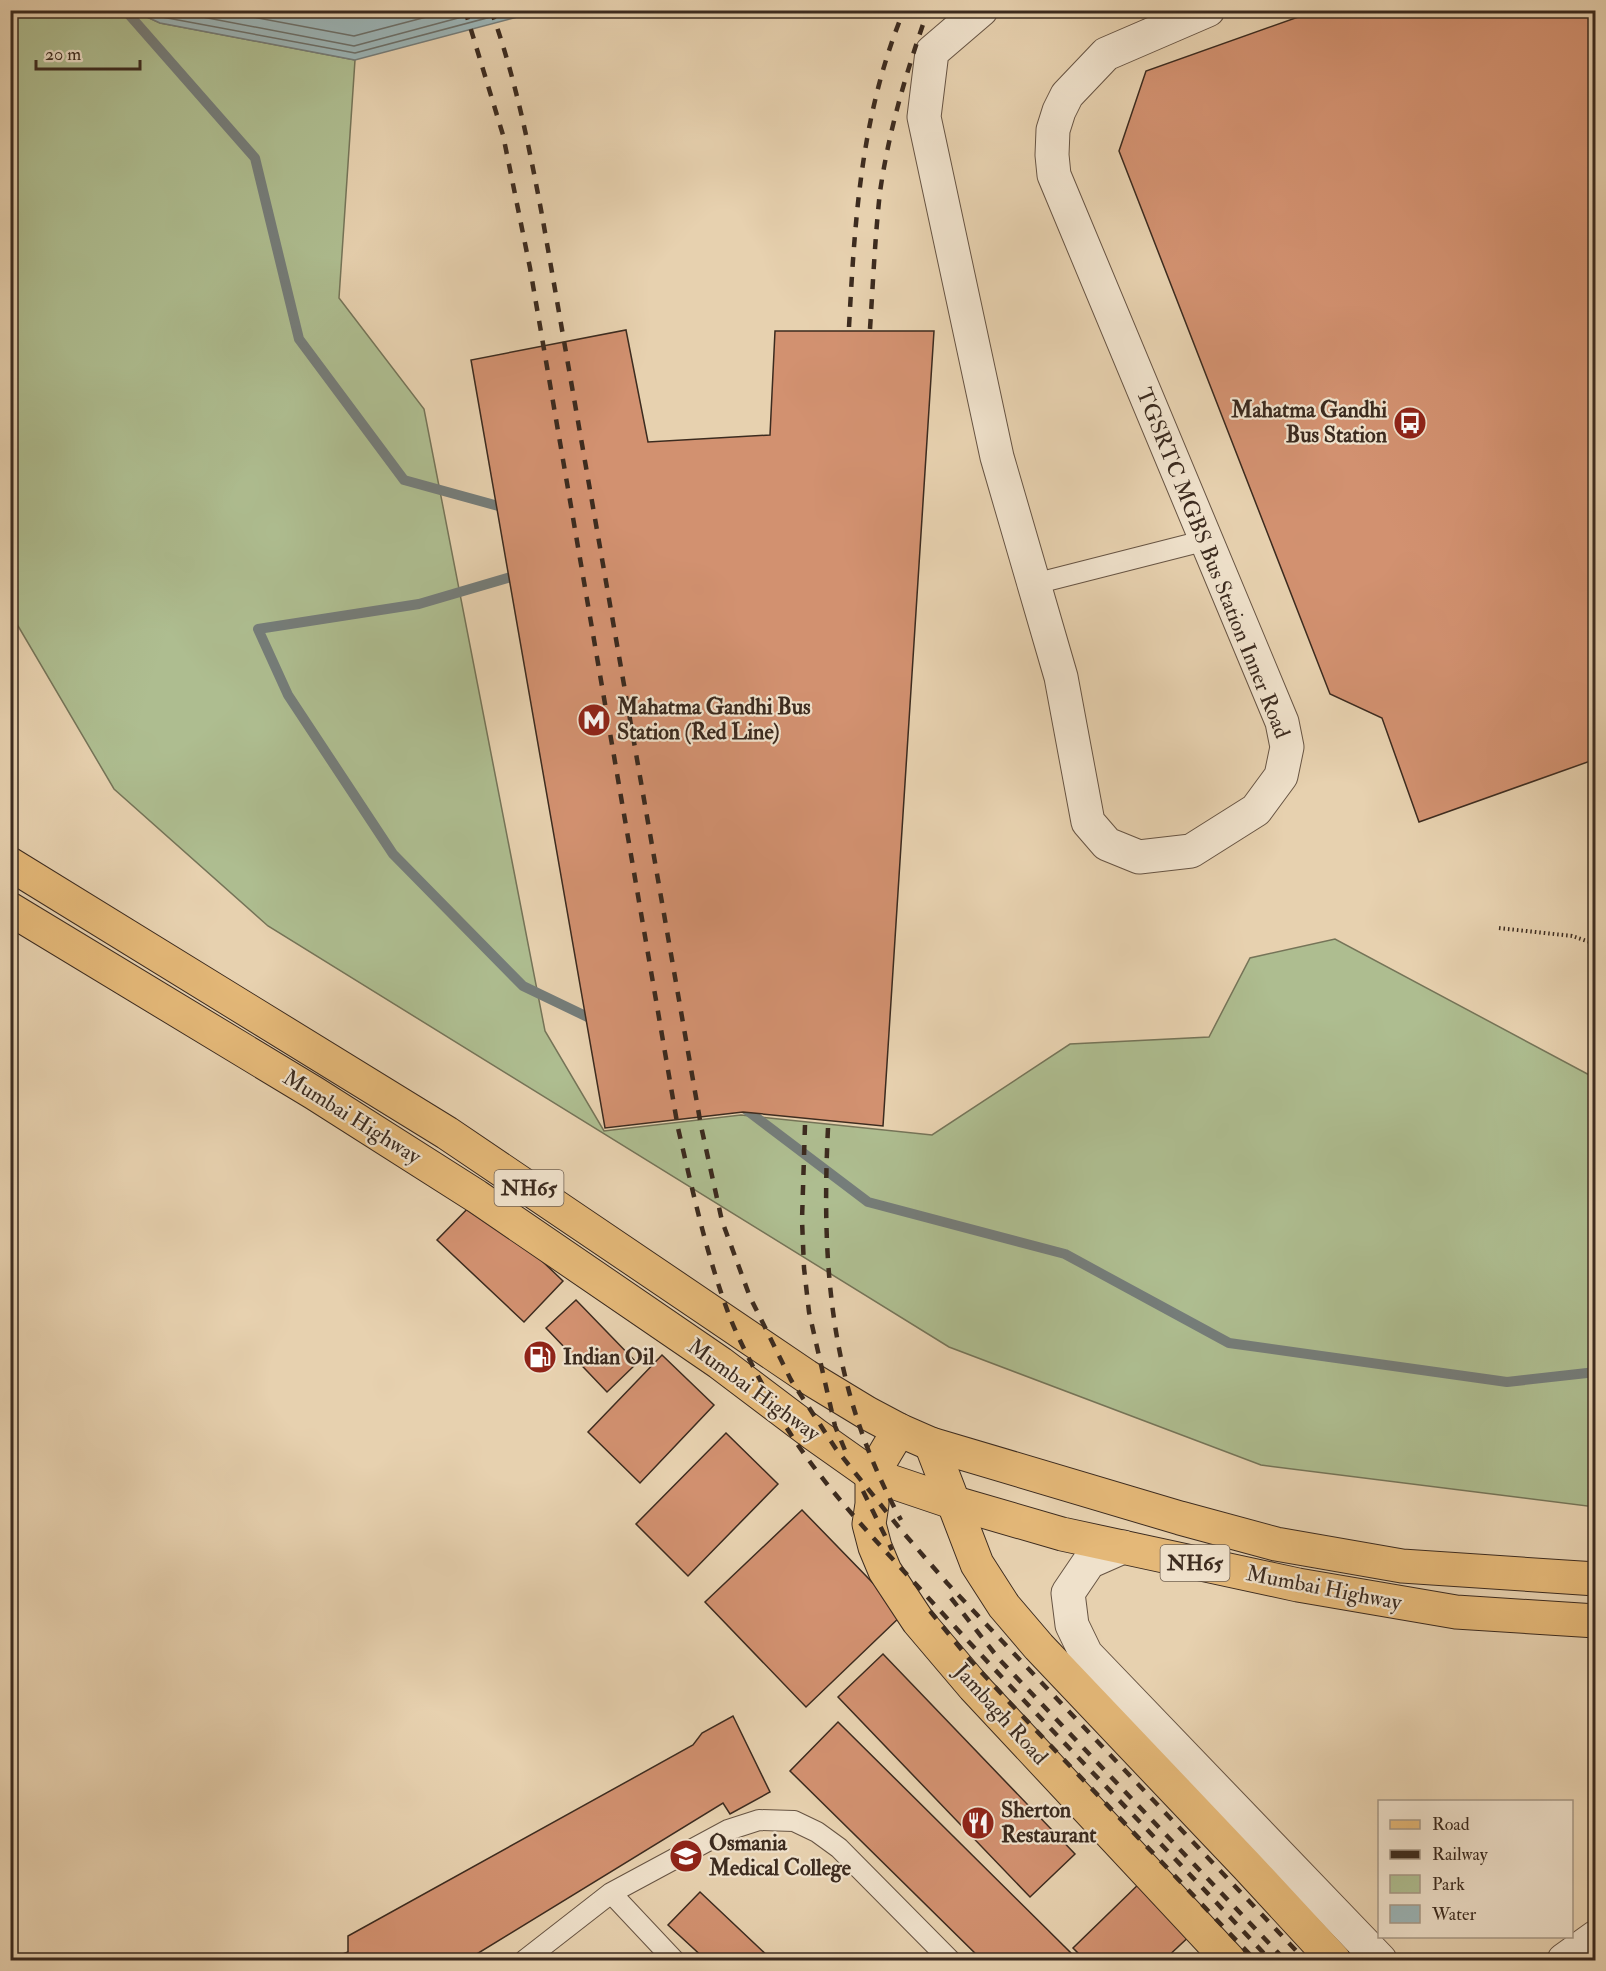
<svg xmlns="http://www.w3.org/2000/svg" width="1606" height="1971" viewBox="0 0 1606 1971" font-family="'IM FELL Double Pica',serif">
  <rect width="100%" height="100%" fill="#e7d1af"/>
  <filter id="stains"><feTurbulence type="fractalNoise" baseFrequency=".00333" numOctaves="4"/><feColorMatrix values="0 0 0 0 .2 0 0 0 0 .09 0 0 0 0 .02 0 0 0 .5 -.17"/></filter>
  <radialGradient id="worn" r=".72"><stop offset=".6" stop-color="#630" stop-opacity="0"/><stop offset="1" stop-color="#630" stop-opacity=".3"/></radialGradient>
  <!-- green -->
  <path fill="#aebd90" stroke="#757458" stroke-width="1.5" d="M10,11H134L160,23L355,60L339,298L424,409L545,1031L604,1131L741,1115L932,1135L1070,1044L1209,1037L1250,958L1335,939L1595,1078V1507L1261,1465L949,1347L268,926L114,789L11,614Z"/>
  <!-- water -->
  <path fill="#9bb4b6" stroke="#757d7a" stroke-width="1.5" d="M134,11H540L355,60L160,23Z"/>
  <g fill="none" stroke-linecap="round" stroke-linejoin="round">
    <!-- shore -->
    <path stroke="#6c706a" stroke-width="1.5" d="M148,10L162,17L355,53L517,10
      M166,10L354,46L488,10
      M215,10L354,36L453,10"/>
    <!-- stream -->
    <path stroke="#757d7a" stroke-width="10" d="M125,10L255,158L299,339L404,480L502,507L505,513
      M521,574L419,604L258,629L288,695L393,854L523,986L598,1022
      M740,1105L868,1202L1065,1254L1229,1343L1507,1382L1596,1372"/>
  </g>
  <!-- building -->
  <path fill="#d29170" stroke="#3c2b1f" stroke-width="1.5" d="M1318,10H1596V759L1419,822L1382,718L1330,694L1119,151L1146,71Z
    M626,330L648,442L770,435L775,331H934L883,1126L743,1112L605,1128L471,360Z
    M477,1199L563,1281L524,1322L437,1240Z
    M576,1300L637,1363L607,1392L546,1328Z
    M662,1355L714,1405L640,1483L588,1432Z
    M726,1433L778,1484L688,1576L636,1524Z
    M802,1510L903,1614L806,1707L705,1602Z
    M883,1654L1075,1854L1030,1897L838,1697Z
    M733,1716L770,1792L730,1814L723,1803L467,1960H327L348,1952V1936L693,1745L702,1733Z
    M838,1722L1072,1954L1065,1960H982L790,1771Z
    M1144,1879L1195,1931L1164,1960H1085L1073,1948Z
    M700,1892L772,1960H706L668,1925Z"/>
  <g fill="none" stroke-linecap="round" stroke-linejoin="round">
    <!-- service casing -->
    <g stroke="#675443" stroke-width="22">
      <path id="service" d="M1034,584L1207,540
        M525,1960L611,1893
        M674,1960L611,1893L728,1830L759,1820L794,1821L817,1832L839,1848L950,1960"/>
    </g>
    <!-- minor casing -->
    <g stroke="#675443" stroke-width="35">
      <path id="minor" d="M1564,1960L1596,1937"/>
    </g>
    <!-- tertiary casing -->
    <g stroke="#675443" stroke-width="35">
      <path id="tertiary" d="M981,10L932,52L924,117L997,457L1061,677L1088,822L1107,844L1139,857L1191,851L1256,810L1281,776L1287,747L1282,722L1054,175L1052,155L1053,130L1059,111L1067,95L1106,54L1208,10
        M1123,1547L1089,1562L1068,1593L1072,1625L1086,1654L1380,1960"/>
    </g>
    <!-- primary casing -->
    <g stroke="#3c2b1f" stroke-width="35">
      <path id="primary" d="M899,1430L872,1475V1504L869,1524L875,1547L885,1571L918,1621L974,1687L1229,1960
        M931,1444L977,1564L1004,1606L1039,1647L1247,1866L1334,1960"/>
    </g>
    <!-- trunk casing -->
    <g stroke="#3c2b1f" stroke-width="35">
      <path id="trunk" d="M10,864L447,1133L806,1376L867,1413L899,1430L931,1444L1180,1518L1276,1544L1402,1566L1596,1579
        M10,909L314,1093L476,1196L720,1363L814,1434L872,1475L952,1502L1062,1534L1298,1585L1456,1612L1596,1621"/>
    </g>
    <!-- path -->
    <path stroke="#3c2b1f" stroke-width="4" stroke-dasharray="1.5 3" stroke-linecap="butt" d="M1499,928L1572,936L1596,944"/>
    <!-- service -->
    <use href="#service" stroke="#efe1cb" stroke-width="20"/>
    <!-- minor -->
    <use href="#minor" stroke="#efe1cb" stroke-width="33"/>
    <!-- tertiary -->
    <use href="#tertiary" stroke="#efe1cb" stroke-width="33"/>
    <!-- primary -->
    <use href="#primary" stroke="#e4b878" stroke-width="33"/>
    <!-- trunk -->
    <use href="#trunk" stroke="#e4b878" stroke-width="33"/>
    <!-- rail -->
    <path stroke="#3c2b1f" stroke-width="4.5" stroke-dasharray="10 10" stroke-linecap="butt" d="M465,10L503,135L530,268L678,1128C693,1192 707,1258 731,1320C742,1347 757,1374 770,1399C810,1475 876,1540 933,1603C1044,1724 1159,1840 1270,1960
      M491,10C515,76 529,146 542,215L701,1126L722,1221L750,1297L791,1380L836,1449L901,1530L947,1583L1305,1960
      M849,327C855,217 861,114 904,10
      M870,329C873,283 875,237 880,192C889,129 907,70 928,10
      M805,1125L802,1220L804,1268L809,1312L835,1426L847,1455
      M828,1128C821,1270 831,1392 901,1520
      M863,1491L892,1550
      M951,1598L999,1659L1285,1960
      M930,1611L970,1660L1010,1703L1255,1960"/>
  </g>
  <!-- icons -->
  <defs>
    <g id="bus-disc" transform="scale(1.725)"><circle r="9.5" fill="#8f2418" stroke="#efe1cb"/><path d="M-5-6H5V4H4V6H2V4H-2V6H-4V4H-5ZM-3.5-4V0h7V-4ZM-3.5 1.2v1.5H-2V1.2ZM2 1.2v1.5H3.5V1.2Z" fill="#fff"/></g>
    <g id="metro-disc" transform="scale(1.725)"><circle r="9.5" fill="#8f2418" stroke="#efe1cb"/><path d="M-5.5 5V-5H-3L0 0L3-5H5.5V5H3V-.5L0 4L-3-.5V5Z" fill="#fff"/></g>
    <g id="fuel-disc" transform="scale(1.725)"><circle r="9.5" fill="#8f2418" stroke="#efe1cb"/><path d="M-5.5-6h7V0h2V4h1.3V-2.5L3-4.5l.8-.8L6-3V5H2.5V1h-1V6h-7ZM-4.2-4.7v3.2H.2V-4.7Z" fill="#fff"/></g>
    <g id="restaurant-disc" transform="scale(1.725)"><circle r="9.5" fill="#8f2418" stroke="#efe1cb"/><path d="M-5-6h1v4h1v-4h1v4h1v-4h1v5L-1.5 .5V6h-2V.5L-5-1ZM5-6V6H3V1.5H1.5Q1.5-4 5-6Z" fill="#fff"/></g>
    <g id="university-disc" transform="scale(1.725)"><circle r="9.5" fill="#8f2418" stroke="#efe1cb"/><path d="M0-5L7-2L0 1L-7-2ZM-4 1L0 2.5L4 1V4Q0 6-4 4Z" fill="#fff"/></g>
  </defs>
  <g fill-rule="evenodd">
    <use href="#bus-disc" x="1410" y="423"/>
    <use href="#metro-disc" x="594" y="720"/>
    <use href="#fuel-disc" x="540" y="1357"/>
    <use href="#restaurant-disc" x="978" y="1823"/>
    <use href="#university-disc" x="686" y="1856"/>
  </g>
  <g text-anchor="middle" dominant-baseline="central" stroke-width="4.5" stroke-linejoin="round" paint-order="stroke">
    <!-- shield labels -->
    <g fill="#efe1cb" stroke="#726253" stroke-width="1.5">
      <rect x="494.5" y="1170" width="69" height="36" rx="4.5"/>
      <rect x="1160.5" y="1545" width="69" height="36" rx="4.5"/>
    </g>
    <g font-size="21" font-weight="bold" fill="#3c2b1f">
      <text x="529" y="1188">NH65</text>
      <text x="1195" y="1563">NH65</text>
    </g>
    <!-- poi labels -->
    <g font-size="22" font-weight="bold" fill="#3c2b1f" stroke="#efe1cb" text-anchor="start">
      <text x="1387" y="410" text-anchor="end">Mahatma Gandhi<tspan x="1387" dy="25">Bus Station</tspan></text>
      <text x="617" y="707">Mahatma Gandhi Bus<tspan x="617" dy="25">Station (Red Line)</tspan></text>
      <text x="563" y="1357">Indian Oil</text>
      <text x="1001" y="1810">Sherton<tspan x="1001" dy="25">Restaurant</tspan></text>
      <text x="709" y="1843">Osmania<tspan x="709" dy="25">Medical College</tspan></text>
    </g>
    <!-- street labels -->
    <g font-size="22" fill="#3c2b1f" stroke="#efe1cb">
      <text transform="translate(1213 563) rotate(68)">TGSRTC MGBS Bus Station Inner Road</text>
      <text transform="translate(352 1117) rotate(32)">Mumbai Highway</text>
      <text transform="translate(754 1390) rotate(36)">Mumbai Highway</text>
      <text transform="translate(1324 1588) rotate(11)">Mumbai Highway</text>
      <text transform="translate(1001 1714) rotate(48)">Jambagh Road</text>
    </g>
  </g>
  <!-- margin -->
  <rect width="1606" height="1971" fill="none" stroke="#e7d1af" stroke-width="36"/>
  <rect x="12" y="12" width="1582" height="1947" fill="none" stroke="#3c2b1f" stroke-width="3"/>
  <rect x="18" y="18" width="1570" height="1935" fill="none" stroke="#3c2b1f" stroke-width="1.5"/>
  <!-- legend -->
  <rect x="1378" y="1800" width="195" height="138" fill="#efe1cb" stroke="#a79886" stroke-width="1.5"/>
  <rect x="1390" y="1820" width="30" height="9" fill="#e4b878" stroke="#a79886" stroke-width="1.5"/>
  <text x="1432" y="1830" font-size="18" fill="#3c2b1f">Road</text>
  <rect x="1390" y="1850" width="30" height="9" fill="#3c2b1f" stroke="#a79886" stroke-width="1.5"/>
  <text x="1432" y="1860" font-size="18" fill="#3c2b1f">Railway</text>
  <rect x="1390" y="1875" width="30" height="18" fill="#aebd90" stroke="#a79886" stroke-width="1.5"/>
  <text x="1432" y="1890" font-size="18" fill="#3c2b1f">Park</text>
  <rect x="1390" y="1905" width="30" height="18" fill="#9bb4b6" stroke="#a79886" stroke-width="1.5"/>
  <text x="1432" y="1920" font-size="18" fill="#3c2b1f">Water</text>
  <!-- scale -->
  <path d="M36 60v9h104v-9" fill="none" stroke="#3c2b1f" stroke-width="3"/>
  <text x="45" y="60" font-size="18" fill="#3c2b1f" stroke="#efe1cb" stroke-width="4.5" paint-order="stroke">20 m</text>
  <rect width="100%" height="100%" filter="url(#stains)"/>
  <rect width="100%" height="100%" fill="url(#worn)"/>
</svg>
